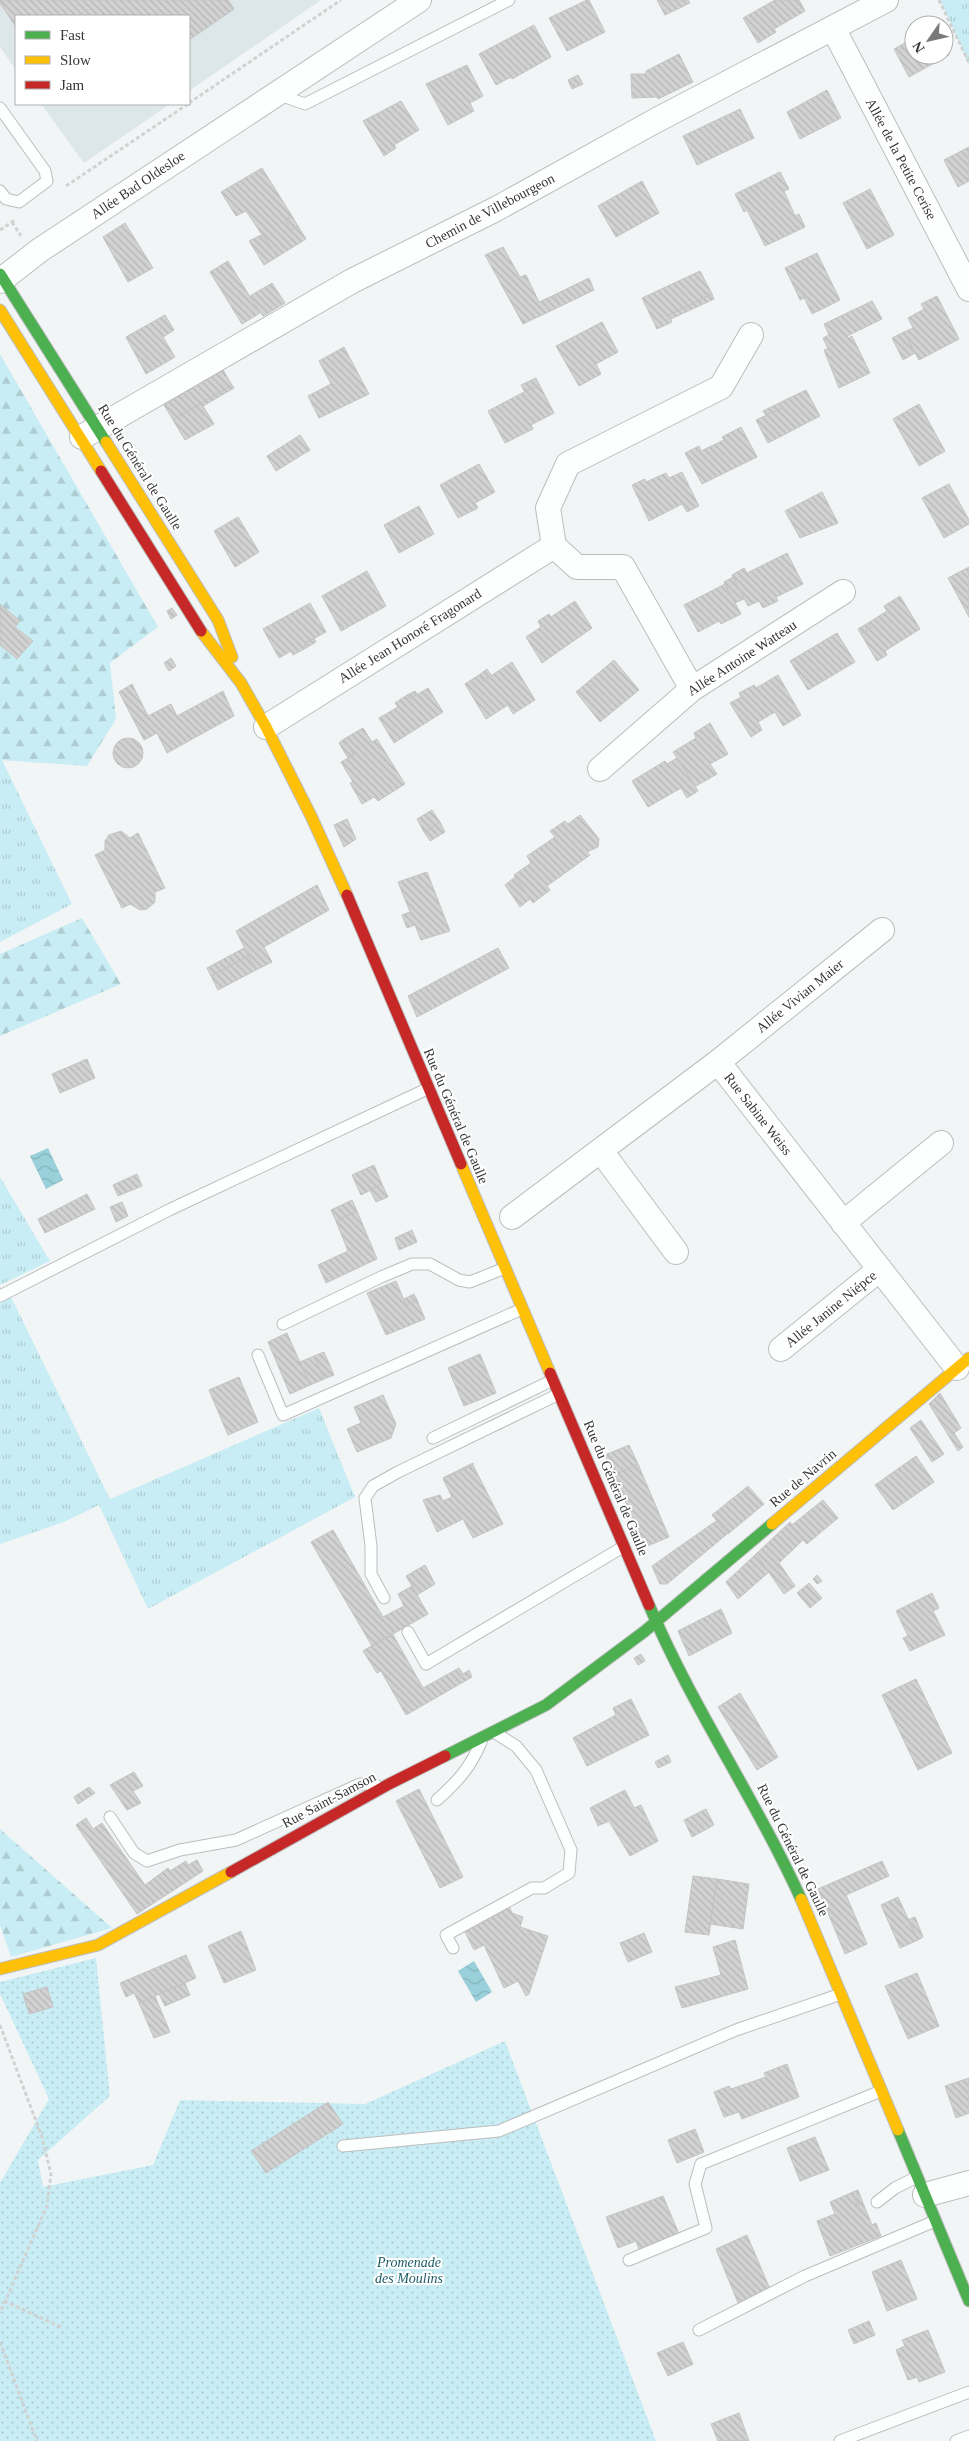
<svg xmlns="http://www.w3.org/2000/svg" width="969" height="2441" viewBox="0 0 969 2441" font-family="'Times New Roman',serif">
  <defs>
    <pattern id="grass-tufts" width="24" height="20" patternUnits="userSpaceOnUse" patternTransform="scale(1.25)"><rect width="24" height="20" fill="#c9edf4"/><path d="M3 7l-1-3M5 7V3M7 7l1-3M15 17l-1-3M17 17v-4M19 17l1-3" fill="none" stroke="#adccd2"/></pattern>
    <pattern id="forest-firs" width="22" height="20" patternUnits="userSpaceOnUse" patternTransform="scale(1.25)"><rect width="22" height="20" fill="#c9edf4"/><path d="M5 1l3.5 6h-7zM16 11l3.5 6h-7z" fill="#adccd2"/></pattern>
    <pattern id="park-dots" width="8" height="8" patternUnits="userSpaceOnUse" patternTransform="scale(1.25)"><rect width="8" height="8" fill="#c9edf4"/><path d="M2 2h.1M6 6h.1" fill="none" stroke="#adccd2" stroke-width="1.8" stroke-linecap="round"/></pattern>
    <pattern id="water-waves" width="16" height="10" patternUnits="userSpaceOnUse" patternTransform="scale(1.25)"><rect width="16" height="10" fill="#9ad0da"/><path d="M0 5q4-4 8 0t8 0" fill="none" stroke="#85b3bc"/></pattern>
    <pattern id="building-back-hatch" width="6" height="6" patternUnits="userSpaceOnUse" patternTransform="scale(1.25)"><rect width="6" height="6" fill="#d2d2d2"/><path d="M-1 5l2 2M0 0l6 6M5-1l2 2" fill="none" stroke="#b5b5b5"/></pattern>
  </defs>
  <rect width="100%" height="100%" fill="#f2f5f6"/>
  <!-- built -->
  <path fill="#dde6e8" d="M0,0H321L189,91V16H16V70L0,47Z
    M41,104H170L84,163Z"/>
  <!-- grass -->
  <path fill="url(#grass-tufts)" d="M940,0H969V64Z
    M0,760H2L72,904L0,942Z
    M0,1177L50,1261L0,1285Z
    M11,1297L110,1499L319,1408L355,1497L148,1609L99,1505L64,1522L0,1544V1303Z"/>
  <!-- forest -->
  <path fill="url(#forest-firs)" d="M0,354L158,627L110,663L116,719L87,766L0,760Z
    M82,918L121,984L0,1036V954Z
    M0,1829L112,1928L11,1957L0,1925Z"/>
  <!-- park -->
  <path fill="url(#park-dots)" d="M96,1958L110,2096L38,2160L43,2187L153,2165L180,2100L365,2104L505,2041L656,2441H0V2183L49,2099L0,1994V1982Z"/>
  <!-- water -->
  <path fill="url(#water-waves)" d="M48,1148L63,1180L46,1189L30,1156Z
    M474,1961L492,1992L476,2002L458,1971Z"/>
  <!-- building -->
  <path fill="url(#building-back-hatch)" stroke="#c3c4c3" d="M0,0H228L234,9L189,40V16H16V27L0,3Z
    M587,0H589L605,32L567,51L549,18Z
    M657,0H688L690,3L665,15Z
    M775,0H799L805,11L774,29L776,32L758,43L743,18Z
    M534,25L551,57L512,79L511,77L496,85L479,54Z
    M914,38V55H944V46L949,55L909,77L894,49Z
    M679,54L693,82L658,99L657,97L632,98L631,74H646V71Z
    M467,65L483,96L470,103L474,111L448,125L426,84Z
    M578,75L583,84L572,89L568,80Z
    M827,90L841,118L800,139L787,112Z
    M401,101L419,130L394,145L396,148L384,156L363,121Z
    M740,109L754,138L697,165L683,136Z
    M969,147V181L958,187L944,160Z
    M262,168L292,216L285,220L291,230L298,226L306,239L277,257L246,211L236,216L221,192Z
    M780,172L789,189L784,191L795,216L799,214L805,227L765,246L747,210L744,212L735,194Z
    M642,181L659,213L616,237L598,206Z
    M870,189L894,235L867,249L843,203Z
    M292,216L298,226L291,230L285,220Z
    M125,223L153,268L128,282L103,237Z
    M263,234L277,257L264,265L249,241Z
    M503,247L520,277L526,275L539,302L554,295L561,306L523,324L485,255Z
    M817,253L840,300L812,314L800,289L796,291L785,268Z
    M228,261L260,313L242,324L210,272Z
    M700,271L712,294L669,315L672,322L657,329L642,298Z
    M589,278L594,290L561,306L554,295Z
    M272,283L285,303L263,316L250,296Z
    M800,289L804,298L800,300L796,291Z
    M712,294L714,299L671,319L669,315Z
    M937,296L959,339L919,360L904,332L913,328L908,318L924,309L921,304Z
    M872,301L882,319L847,336L848,338L852,336L870,373L839,388L824,350L828,349L823,338L829,335L824,324Z
    M165,315L174,330L163,337L175,357L146,374L126,337Z
    M602,322L618,352L596,364L601,374L579,386L556,346Z
    M904,332L915,353L903,360L892,338Z
    M344,347L369,394L319,418L308,396L331,384L319,361Z
    M223,370L232,385L173,420L164,405Z
    M536,378L539,384L525,392L521,385Z
    M539,384L554,413L531,425L533,429L505,443L488,411Z
    M232,385L234,388L203,406L214,424L185,440L173,420Z
    M806,390L820,416L768,443L756,420L782,408L779,403Z
    M779,403L782,408L766,415L763,411Z
    M919,404L945,451L919,466L893,419Z
    M741,427L757,457L702,484L685,453L699,446L701,451L724,440L722,437Z
    M300,435L310,450L276,471L267,456Z
    M479,464L495,492L475,503L478,508L458,518L440,485Z
    M682,472L699,506L687,512L682,504L649,521L632,485L645,479L646,482L666,473L669,478Z
    M949,484L969,520V524L944,538L922,498Z
    M822,492L838,523L800,538L785,511Z
    M419,506L434,534L399,553L384,525Z
    M238,517L259,552L235,567L214,531Z
    M787,553L803,584L776,597L778,601L763,608L759,601L748,606L732,575L744,568L747,573Z
    M969,567V617L948,578Z
    M367,571L386,606L341,631L322,596Z
    M733,577L744,599L735,603L724,582Z
    M725,584L741,614L721,624L719,621L698,632L684,605Z
    M900,596L920,629L885,651L887,655L877,661L861,634L871,628L868,623L887,611L884,606Z
    M575,601L592,628L542,663L526,637L541,627L538,621L549,614L551,617Z
    M310,603L326,632L304,644L306,648L293,655L291,651L279,658L263,629Z
    M0,604L20,621L15,627L33,641L17,659L0,645Z
    M172,608L177,615L171,619L167,611Z
    M868,623L871,628L861,634L858,629Z
    M837,633L855,662L808,690L790,661Z
    M314,638L316,642L306,648L304,644Z
    M171,658L176,666L169,671L164,663Z
    M614,660L639,690L600,722L576,692Z
    M512,662L535,700L513,714L508,705L486,719L465,684L479,675L483,681Z
    M487,669L491,675L483,681L479,675Z
    M778,675L801,715L783,726L775,712L758,722L762,730L751,737L730,703L741,697L739,693L754,685L756,688Z
    M132,684L148,716L171,704L177,716L223,691L234,716L167,753L157,733L144,740L119,692Z
    M428,688L443,712L394,743L379,718L398,707L395,703L407,695L410,699Z
    M415,691L417,694L410,699L407,695Z
    M710,723L728,754L710,764L717,774L696,786L673,752L696,738L694,733Z
    M363,728L372,742L377,739L405,784L378,801L374,797L362,804L350,783L353,782L341,762L354,755L344,739Z
    M113 753a15 15 0 1 1 30 0a15 15 0 1 1-30 0Z
    M344,739L354,755L348,758L339,743Z
    M677,758L698,791L687,798L681,788L648,807L632,781L665,761L667,764Z
    M432,810L440,822L424,832L417,819Z
    M580,815L599,839L598,847L587,852L590,855L547,886L550,890L533,903L514,875L531,863L527,856L555,837L550,831L565,821L568,824Z
    M347,819L356,839L344,847L334,825Z
    M440,822L445,832L430,841L424,832Z
    M121,831L130,838L138,833L165,888L155,892V902L147,909L140,910L130,904L122,908L95,855L105,850V841L109,835Z
    M427,872L450,931L421,940L415,925L407,928L402,915L410,912L398,882Z
    M515,877L530,899L520,907L505,885Z
    M317,885L329,910L264,947L272,962L256,970L236,931Z
    M244,948L248,956L211,976L207,968Z
    M498,948L509,968L417,1017L408,996Z
    M248,956L256,970L218,990L211,976Z
    M87,1059L95,1078L60,1093L52,1074Z
    M374,1165L382,1184L361,1195L352,1175Z
    M137,1174L142,1186L118,1196L113,1185Z
    M382,1184L388,1197L376,1202L370,1190Z
    M87,1194L95,1209L45,1233L38,1219Z
    M352,1200L357,1211L336,1221L331,1210Z
    M122,1202L128,1216L116,1222L110,1207Z
    M357,1211L377,1259L326,1283L318,1265L348,1251L336,1221Z
    M412,1230L417,1242L399,1250L395,1238Z
    M396,1281L406,1305L417,1300L425,1319L386,1335L367,1293Z
    M414,1294L417,1300L406,1305L404,1299Z
    M287,1333L310,1385L290,1394L268,1342Z
    M324,1352L334,1375L324,1379L314,1356Z
    M480,1354L496,1393L464,1406L448,1368Z
    M314,1356L324,1379L310,1385L300,1362Z
    M239,1377L258,1422L228,1435L209,1390Z
    M940,1393L961,1428L954,1433L963,1447L958,1451L929,1404Z
    M383,1395L396,1424L391,1438L357,1452L347,1429L361,1423L354,1407Z
    M921,1420L944,1454L932,1462L910,1428Z
    M629,1445L638,1464L614,1475L605,1455Z
    M916,1456L934,1482L893,1510L875,1485Z
    M473,1463V1465L443,1478Z
    M638,1464L669,1537L645,1547L614,1475Z
    M473,1465L503,1524L473,1538L463,1519L437,1532L423,1500L440,1495L443,1501L452,1497L443,1479Z
    M748,1486L764,1504L728,1534L712,1515Z
    M823,1500L838,1518L807,1544L803,1540L779,1563L795,1586L784,1594L756,1554L790,1522L792,1525Z
    M716,1521L727,1534L667,1584H660L652,1566Z
    M333,1530L383,1617L404,1606L398,1594L412,1586L428,1614L372,1646L311,1542Z
    M756,1554L769,1572L738,1599L726,1582Z
    M425,1565L435,1584L417,1595L406,1576Z
    M817,1575L822,1581L817,1584L813,1579Z
    M809,1583L822,1598L810,1608L797,1593Z
    M932,1593L939,1608L933,1611L945,1635L910,1651L903,1638L908,1636L896,1611Z
    M721,1609L732,1633L689,1656L678,1631Z
    M392,1633L423,1688L459,1668L463,1674L469,1670L472,1677L406,1715L381,1671L377,1673L363,1651Z
    M641,1654L645,1661L638,1665L634,1658Z
    M916,1679L952,1753L918,1770L882,1695Z
    M740,1693L778,1757L757,1770L718,1707Z
    M631,1699L649,1735L587,1766L573,1738L616,1715L613,1708Z
    M668,1755L671,1762L658,1768L655,1762Z
    M134,1772L143,1786L133,1791L141,1803L127,1810L110,1785Z
    M89,1787L95,1793L78,1804L74,1797Z
    M419,1789L463,1877L440,1888L396,1801Z
    M625,1790L634,1808L641,1805L658,1841L630,1856L609,1821L598,1826L590,1808Z
    M706,1809L714,1825L692,1837L684,1820Z
    M86,1818L93,1829L102,1823L145,1885L168,1868L170,1871L186,1861L188,1865L197,1860L203,1871L137,1914L76,1825Z
    M882,1861L889,1876L846,1895L867,1944L845,1954L818,1889Z
    M693,1876L717,1879L709,1935L685,1932Z
    M717,1879L749,1884L743,1929L710,1924Z
    M898,1897L918,1940L900,1948L881,1905Z
    M509,1906L512,1913L523,1917L520,1927L548,1936L529,1994L526,1996L518,1981L504,1988L484,1945L474,1950L464,1930Z
    M915,1917L923,1937L918,1940L908,1920Z
    M241,1931L256,1970L224,1983L208,1946Z
    M644,1933L652,1952L628,1962L620,1943Z
    M735,1940L748,1989L682,2008L675,1987L721,1975L713,1947Z
    M186,1955L196,1978L139,2003L134,1993L126,1997L120,1983Z
    M917,1973L939,2026L908,2039L885,1986Z
    M185,1983L190,1995L165,2006L159,1994Z
    M47,1987L53,2007L29,2014L23,1994Z
    M155,1996L170,2032L154,2038L139,2003Z
    M787,2064L799,2097L742,2119L739,2112L724,2117L714,2092L729,2086L731,2089L766,2077L764,2073Z
    M969,2078V2113L956,2118L945,2086Z
    M328,2102L343,2124L266,2173L251,2151Z
    M695,2129L704,2152L677,2163L668,2140Z
    M815,2137L829,2170L800,2181L787,2148Z
    M858,2190L863,2203L857,2205L853,2192Z
    M853,2192L857,2205L863,2203L872,2225L876,2223L881,2236L830,2256L817,2221L835,2214L830,2202Z
    M663,2196L679,2234L639,2249L636,2241L618,2248L606,2217Z
    M747,2235L770,2289L738,2303L716,2249Z
    M901,2260L917,2299L887,2311L872,2272Z
    M869,2321L875,2335L854,2344L848,2330Z
    M928,2330L945,2372L919,2382L917,2377L908,2380L896,2350L905,2346L902,2340Z
    M683,2342L693,2364L668,2376L657,2353Z
    M739,2413L749,2441H718L711,2424Z"/>
  <g fill="none" stroke-linecap="round" stroke-linejoin="round">
    <!-- lane casing -->
    <g stroke="#bcbebe" stroke-width="13">
      <path id="lane" d="M277,94L305,104L509,0
        M0,108L45,171L47,181L19,202L6,199L0,191
        M0,1296L171,1209L427,1089
        M283,1324L381,1277L412,1264H430L459,1280L470,1282L505,1268
        M258,1355L283,1415L522,1309
        M433,1438L553,1380
        M384,1598L371,1574V1546L365,1498L373,1486L398,1472L559,1394
        M408,1632L426,1664L623,1547
        M437,1800C457,1782 471,1767 481,1742
        M110,1817L134,1853L147,1861L180,1850L236,1840L360,1784H375
        M453,1948L446,1935L532,1888H544L569,1873L571,1850L536,1770L516,1746L494,1732
        M343,2146L499,2131L736,2030L841,1994
        M877,2202L895,2188L917,2177
        M629,2260L706,2228L695,2184L701,2164L881,2091
        M699,2330L805,2276L935,2221
        M840,2441L969,2392
        M956,2441L969,2436"/>
    </g>
    <!-- street casing -->
    <g stroke="#bcbebe" stroke-width="26">
      <path id="street" d="M833,28L969,289
        M0,281L40,250L419,0
        M82,437L352,281L496,209L655,121L886,0
        M692,689L623,567H577L554,546L548,508L568,464L721,387L751,335
        M266,727L554,546
        M600,769L692,689L843,592
        M718,1062L957,1368
        M601,1151L676,1252
        M512,1217L718,1062L882,930
        M843,1223L941,1143
        M781,1349L880,1269
        M925,2195L969,2183"/>
    </g>
    <!-- fast casing -->
    <g stroke="#bcbebe" stroke-width="13">
      <path id="fast" d="M0,274L106,442
        M649,1605C692,1707 755,1798 801,1899
        M445,1756L546,1705L645,1631L772,1524
        M898,2130L969,2301"/>
    </g>
    <!-- slow casing -->
    <g stroke="#bcbebe" stroke-width="13">
      <path id="slow" d="M0,310L101,471
        M106,442L218,620L232,657
        M201,631L241,683L266,727L311,816L347,895
        M461,1164L550,1373
        M772,1524L969,1358
        M801,1899L898,2130
        M0,1969L98,1945L231,1872"/>
    </g>
    <!-- jam casing -->
    <g stroke="#bcbebe" stroke-width="13">
      <path id="jam" d="M101,471L201,631
        M347,895L461,1164
        M550,1373L649,1605
        M231,1872L389,1784L445,1756"/>
    </g>
    <!-- path -->
    <path stroke="#d1d3d3" stroke-width="3" stroke-dasharray="4 2.5" stroke-linecap="butt" d="M939,0L969,63
      M189,103L341,0
      M66,186L188,104
      M12,222L21,236
      M0,230L15,220
      M0,2025L42,2137L51,2174L47,2206L0,2313
      M4,2301L61,2327
      M0,2342L37,2441"/>
    <!-- lane -->
    <use href="#lane" stroke="#fdfefe" stroke-width="11"/>
    <!-- street -->
    <use href="#street" stroke="#fdfefe" stroke-width="24"/>
    <!-- fast -->
    <use href="#fast" stroke="#4caf50" stroke-width="11"/>
    <!-- slow -->
    <use href="#slow" stroke="#ffc107" stroke-width="11"/>
    <!-- jam -->
    <use href="#jam" stroke="#c62828" stroke-width="11"/>
  </g>
  <g text-anchor="middle" dominant-baseline="central" stroke-width="4" stroke-linejoin="round" paint-order="stroke">
    <!-- street labels -->
    <g font-size="14" fill="#363838" stroke="#fff">
      <text transform="translate(901 159) rotate(62)">Allée de la Petite Cerise</text>
      <text transform="translate(138 185) rotate(-34)">Allée Bad Oldesloe</text>
      <text transform="translate(490 211) rotate(-28)">Chemin de Villebourgeon</text>
      <text transform="translate(140 467) rotate(58)">Rue du Général de Gaulle</text>
      <text transform="translate(410 636) rotate(-32)">Allée Jean Honoré Fragonard</text>
      <text transform="translate(742 658) rotate(-33)">Allée Antoine Watteau</text>
      <text transform="translate(800 996) rotate(-39)">Allée Vivian Maier</text>
      <text transform="translate(758 1114) rotate(52)">Rue Sabine Weiss</text>
      <text transform="translate(456 1116) rotate(67)">Rue du Général de Gaulle</text>
      <text transform="translate(831 1309) rotate(-39)">Allée Janine Niépce</text>
      <text transform="translate(803 1478) rotate(-40)">Rue de Navrin</text>
      <text transform="translate(616 1488) rotate(67)">Rue du Général de Gaulle</text>
      <text transform="translate(329 1800) rotate(-28)">Rue Saint-Samson</text>
      <text transform="translate(793 1850) rotate(64)">Rue du Général de Gaulle</text>
    </g>
    <!-- park labels -->
    <g font-size="14" font-style="italic" fill="#1c5c66" stroke="#fff">
      <text x="409" y="2262">Promenade<tspan x="409" dy="16">des Moulins</tspan></text>
    </g>
  </g>
  <!-- legend -->
  <rect x="15" y="15" width="175" height="90" fill="#ffffff" stroke="#afafaf"/>
  <rect x="25" y="31" width="25" height="8" fill="#4caf50" stroke="#afafaf"/>
  <text x="60" y="40" font-size="15" fill="#363838">Fast</text>
  <rect x="25" y="56" width="25" height="8" fill="#ffc107" stroke="#afafaf"/>
  <text x="60" y="65" font-size="15" fill="#363838">Slow</text>
  <rect x="25" y="81" width="25" height="8" fill="#c62828" stroke="#afafaf"/>
  <text x="60" y="90" font-size="15" fill="#363838">Jam</text>
  <!-- north arrow -->
  <g transform="translate(929 40) rotate(236)"><circle r="24" fill="#ffffff" stroke="#afafaf"/>
  <path d="M0-4L9 19L0 12L-9 19Z" fill="#787a7a"/>
  <text y="-8" font-size="14" font-weight="bold" text-anchor="middle" fill="#363838">N</text>
  </g>
</svg>
